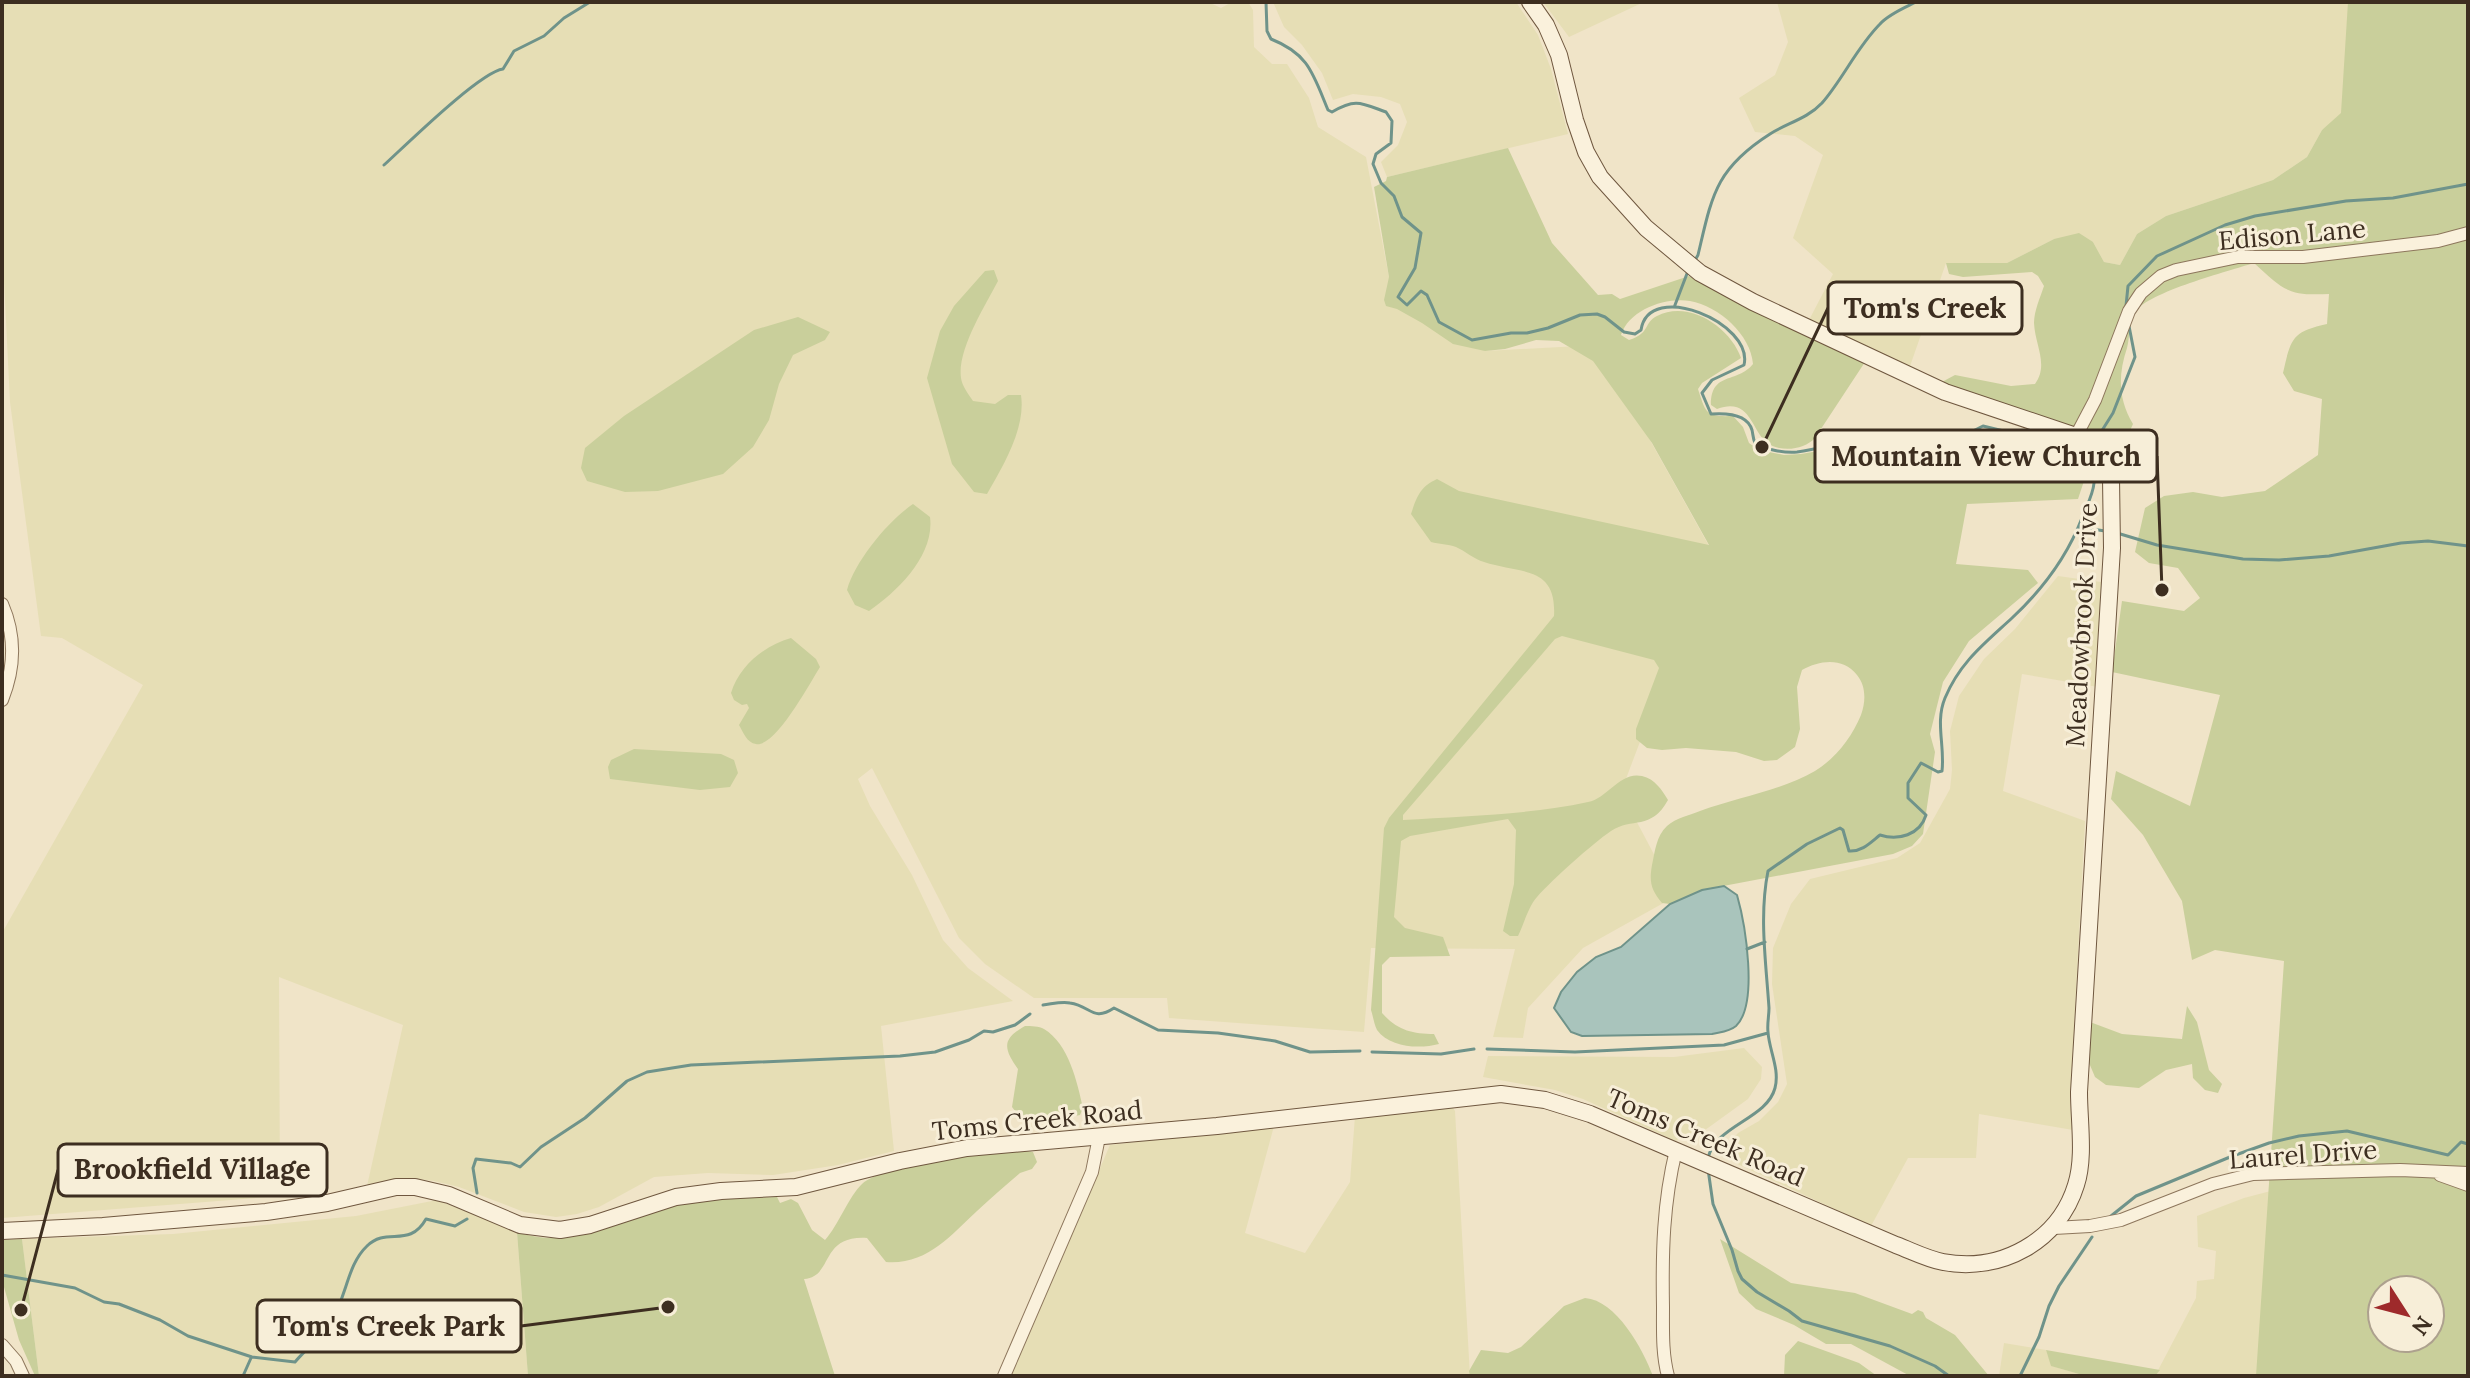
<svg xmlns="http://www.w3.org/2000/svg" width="2470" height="1378" viewBox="0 0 2470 1378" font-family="Lora,serif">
  <rect width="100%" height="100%" fill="#f0e4c8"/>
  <!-- farmland -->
  <path fill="#e6deb5" d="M2,2H1208L1221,8L1232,2H1248L1253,10L1254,47L1272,64H1287L1309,98L1318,127L1366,157L1393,298L1485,351L1597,345L1709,546L1672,657L1621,792L1676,896L1583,948L1528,1008L1523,1038L1493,1037L1515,949L1371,948L1364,1032L1169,1018L1167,998H1034L985,964L959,938L872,768L858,779L870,806L912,875L943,940L968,968L1013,1001L881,1026L894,1151L838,1165L773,1175L708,1173L654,1177L599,1207L577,1214L556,1217L524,1212L459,1187L434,1181L410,1178L367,1186L403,1025L279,977L280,1196L2,1218V933L143,685L62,638L41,636L10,402L2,240Z
    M1273,2H1516L1538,35L1551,69L1568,134L1387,177L1381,162L1398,145L1407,122L1400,104L1381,97L1353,94L1333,100L1322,73L1302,45L1284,27Z
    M1543,2H1644L1569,37Z
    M1777,2H2412L2439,57L2322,130L2307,157L2273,180L2166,216L2137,234L2120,265L2104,262L2093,242L2054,239L2007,263H1946L1909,369L1808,322L1833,274L1793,238L1823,155L1795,136L1755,132L1739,98L1775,75L1788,42Z
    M2058,576L2101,582L2098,687L2022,674L2003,791L2085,821L2070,1103L2073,1130L1979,1114L1976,1158H1908L1871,1226L1718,1155L1738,1133L1759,1121L1778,1102L1787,1084L1772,984L1773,948L1791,904L1810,879L1897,858L1920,843L1950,789L1952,770L1950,731L1959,696L1984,659L2015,629Z
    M1744,1048L1762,1067L1761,1079L1748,1099L1694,1138L1681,1136L1676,1141L1583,1099L1555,1090L1483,1077L1488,1056L1674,1057Z
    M1451,1105L1455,1111L1470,1376H1011L1110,1145L1274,1126L1245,1233L1305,1253L1350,1182L1355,1116Z
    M2290,1186L2382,1290V1338L2418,1376H2155L2196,1298L2197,1281L2214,1279L2216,1251L2198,1247L2197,1216L2244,1198Z
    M437,1200L517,1232L528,1376H39L22,1239L173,1234L356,1216Z
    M2004,1343L2046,1350L2052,1366L2086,1376H1999Z"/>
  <!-- green -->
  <path fill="#c9cf9b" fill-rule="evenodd" d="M2348,2H2468V1376H2256L2284,961L2215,950L2192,960L2182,901L2143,835L2111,799L2116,771L2190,806L2220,695L2112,672L2122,601L2184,611L2200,598L2178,568L2149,563L2135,552L2145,508L2164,496L2193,492L2222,497L2265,491L2318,455L2322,399L2294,391L2283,373C2291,339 2291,332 2327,324L2329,294C2287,296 2284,290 2254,263C2229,271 2148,292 2135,312C2129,321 2130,337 2127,348C2118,375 2118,399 2133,424L2128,435L2104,440L1940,383L1955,375L2011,386L2035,384C2049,365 2035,345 2034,323C2034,311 2040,298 2044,286L2038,276L2032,272L1963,277L1949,274L1946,263H2007L2054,239L2079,233L2093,242L2104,262L2120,265L2137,234L2166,216L2273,180L2307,157L2322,130L2341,113ZM2382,1290H2430V1338H2382Z
    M1508,148L1552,243L1598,295L1612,294L1620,299L1689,276L1738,303L1865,362L1815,438C1804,450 1780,453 1766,442C1751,429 1750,397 1717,409L1711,405C1711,371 1737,384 1753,364C1751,335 1719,306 1690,301C1665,297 1629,310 1621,335L1629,340C1651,333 1643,323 1657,316C1689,299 1731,328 1741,358L1702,383L1698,389C1706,414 1706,417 1733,416L1743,427L1749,443L1759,450L1784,455L1801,454L1847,446L1871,445L1894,448L1932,442L1960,445L1992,433L2019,438L2050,461L2080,473L2084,481L2078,499L1967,504L1956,564L2028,570L2038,583L1969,641L1943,682L1930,734L1935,752L1923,834L1912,846L1893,854L1702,890L1670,904L1662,903C1651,890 1649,882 1652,865C1655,852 1656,836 1667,826C1676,818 1690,815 1700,811C1738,797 1780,791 1815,771C1836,758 1852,737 1861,715C1866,701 1866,686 1857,675C1843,657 1820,660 1802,670L1797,687L1800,729L1795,747L1777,760L1764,761L1736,752L1686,748L1662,750L1647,748L1636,739V729L1659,668L1654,660L1562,636L1555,639L1403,815V820C1464,816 1528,815 1588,802C1608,798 1620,771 1642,776C1655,779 1662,790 1668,800C1651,831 1632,817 1611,831C1592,844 1552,880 1537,897C1528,907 1524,924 1518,936H1510L1503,931L1514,884L1516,830L1508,819L1410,836L1401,841L1394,917L1405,928L1443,937L1450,956L1390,957L1382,965V1013C1397,1030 1412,1034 1434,1034L1439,1044C1420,1049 1390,1048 1377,1030C1374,1024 1373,1016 1371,1010L1384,828L1389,818L1554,616C1557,565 1520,574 1484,562C1474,559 1465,551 1456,547C1448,544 1439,544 1431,542L1411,514C1417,496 1420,487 1437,479L1459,491L1709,545L1652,443L1593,361L1559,341L1536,340L1505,349L1485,351L1453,344L1422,323L1397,309L1386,306L1384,300L1389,277L1374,187L1386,181L1387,177Z
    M994,270L998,281C985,306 957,350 961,378C962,386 969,395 973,401L995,404L1008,395H1021C1026,428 1003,466 987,494L974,492L952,464L927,378L940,331L954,306L985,271Z
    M798,317L830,332L825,340L793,355L779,384L769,420L753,447L723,474L658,491L625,492L587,481L581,468L585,448L624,416L754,330Z
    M913,504L930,517C935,555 898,591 869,611L855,605L847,590C855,561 888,521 913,504Z
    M791,638L816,659L820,667C810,683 775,748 756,744C747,743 743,732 739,725L749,708L747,704L742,705L734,700L731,693C740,665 764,646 791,638Z
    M634,749L721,754L734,760L738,773L730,787L700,790L610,779L608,767L611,760Z
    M2187,1006L2197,1022L2209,1070L2222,1084L2218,1093L2205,1090L2193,1078L2192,1064L2166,1070L2139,1088L2106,1085L2095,1077L2087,1058L2090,1022L2122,1034L2182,1039Z
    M1025,1026C1031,1026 1039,1026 1044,1029C1069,1044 1077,1082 1083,1108L1080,1115L1050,1121H1023L1012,1107L1018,1069C1003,1048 1002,1039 1025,1026Z
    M1011,1149L1033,1152L1037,1162L1032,1169L1020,1173C1006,1185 991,1198 977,1211C950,1236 927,1265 886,1262L867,1238C819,1235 834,1277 804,1279L835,1376H528L517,1232C578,1253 626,1213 684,1202C715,1196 747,1198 777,1197L780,1203L791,1199L798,1203L812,1230L825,1240C838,1226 849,1196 862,1184C886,1163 978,1153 1011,1149Z
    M22,1239L39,1376H35L19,1340L2,1280V1240Z
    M1720,1239L1791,1283L1855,1293L1912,1314L1918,1310L1923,1312L1926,1318L1955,1335L1989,1376H1910L1851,1344H1826L1794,1325L1756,1309L1739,1293Z
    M1585,1298C1616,1300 1643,1349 1653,1376H1470L1469,1371L1481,1350L1508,1353L1521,1347L1564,1306Z
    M1798,1341L1859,1363L1877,1376H1784L1785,1355Z
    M2046,1350L2160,1370L2155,1376H2086L2051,1366Z"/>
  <!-- water -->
  <path fill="#a9c4bc" stroke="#6f938a" stroke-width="2" d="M1724,886L1737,895C1745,923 1759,1004 1736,1026C1729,1032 1720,1032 1712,1034L1582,1036L1571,1032L1554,1008L1561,992L1577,972L1596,957L1621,947L1670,904L1702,890Z"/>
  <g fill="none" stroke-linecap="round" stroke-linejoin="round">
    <!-- stream -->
    <path stroke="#6f938a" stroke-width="3" d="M1266,2L1267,31L1271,39C1309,54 1313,74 1328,110L1332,112C1356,98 1361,103 1386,112L1392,121L1391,143L1376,154L1373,164L1381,183L1394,196L1402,217L1421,233L1415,268L1398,297L1407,305L1421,291L1427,295L1439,322L1472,340L1511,333H1527L1548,328L1580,315L1597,314L1605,317L1624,332L1635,334L1641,330C1649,279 1754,323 1744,365L1712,380L1702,393L1711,414C1725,413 1747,413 1752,430C1753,434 1753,439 1755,443C1765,450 1785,453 1797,452C1822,449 1846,440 1871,438C1893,437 1901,452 1923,433L1945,439L1965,435L1983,426L2012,433L2031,446L2064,461L2080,465L2088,471L2094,483C2093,495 2086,507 2082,518C2067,557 2042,590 2012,618C1985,643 1960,662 1945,698C1935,722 1945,746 1942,771L1938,772L1921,763L1908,783V798L1926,815C1920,835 1898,841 1880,835C1871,842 1862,852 1849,851L1843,830L1840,828L1807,844L1768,871C1759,916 1766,962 1769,1008C1769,1016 1767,1024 1768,1032C1769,1050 1780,1069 1775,1088C1767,1119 1716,1125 1708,1158
      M384,165C406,145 480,72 503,69L514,51L544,36L564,18L590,2
      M1694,262L1698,255C1712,196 1715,169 1770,134C1787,123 1807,119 1822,103C1843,79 1857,47 1880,24C1889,14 1904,8 1916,2
      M1675,305L1688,271
      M2126,306L2128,286L2157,256L2225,225L2255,216L2346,201L2393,198L2468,184
      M2096,440L2113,413L2135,357L2129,326
      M2081,464L2089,450
      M2079,527L2105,531
      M2117,533L2157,545L2243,559L2279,560L2329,556L2401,543L2428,541L2468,546
      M1747,949L1765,942
      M1043,1005C1052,1004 1062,1001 1070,1003C1091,1006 1093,1022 1114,1008L1158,1030L1218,1033L1275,1041L1310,1052L1360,1051
      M1487,1049L1575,1052L1724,1045L1768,1033
      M1372,1052L1441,1054L1474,1049
      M1708,1169L1713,1204L1732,1250L1738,1271L1742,1279L1757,1292L1789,1311L1802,1321L1890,1346L1935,1366L1949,1376
      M477,1193L473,1168L476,1159L511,1163L520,1167L541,1147L585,1118L627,1081L647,1072L691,1065L900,1056L935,1052L969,1040L984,1031L993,1032L1015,1025L1030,1014
      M2111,1216L2136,1196L2230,1157L2269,1143L2299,1136L2347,1131L2448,1155L2461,1142L2468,1144
      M2,1275L75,1288L104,1302L119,1304L160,1320L188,1336L252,1357L295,1362C307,1348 323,1335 332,1319C347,1296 347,1265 367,1246C387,1226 409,1249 426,1219L455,1226L467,1219
      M243,1376L251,1358
      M2020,1376L2039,1337L2049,1306L2059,1286L2092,1237"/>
    <!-- street casing -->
    <g stroke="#8d765c" stroke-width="14">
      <path id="street" d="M2076,436L2095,400L2129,311L2141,293L2161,276L2176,270L2238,257H2303L2438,241L2468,233
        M2,604C16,636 15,668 2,700
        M2440,1175L2468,1185
        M2054,1228L2090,1226L2121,1220L2213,1184L2253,1174L2400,1170L2468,1173
        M2,1345L16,1361L23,1376
        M1004,1376L1092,1172L1099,1137
        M1668,1376C1662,1354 1663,1330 1663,1307C1662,1253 1663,1203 1676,1150"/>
    </g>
    <!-- secondary casing -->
    <g stroke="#6f573f" stroke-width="18">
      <path id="secondary" d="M2,1231L103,1226L266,1212L327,1203L396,1187H415L449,1195L520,1225L560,1230L590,1225L676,1197L721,1191L796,1187L900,1161L967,1148L1217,1126L1501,1094L1545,1100L1590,1114L1896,1245C1912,1251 1927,1259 1943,1262C2001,1273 2059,1241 2076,1185C2085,1157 2079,1122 2079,1092L2112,548L2111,478L2098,452L2088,443L2076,436L1945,392L1753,302L1700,273L1646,228L1600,177L1586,152L1575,120L1559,55L1546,25L1530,2"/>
    </g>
    <!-- street -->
    <use href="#street" stroke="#faf1dc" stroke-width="12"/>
    <!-- secondary -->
    <use href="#secondary" stroke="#faf1dc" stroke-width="16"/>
  </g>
  <g text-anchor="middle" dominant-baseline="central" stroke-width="6" stroke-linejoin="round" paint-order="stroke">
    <!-- street labels -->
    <g font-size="26" fill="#3d2e20" stroke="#f7eed8">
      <text transform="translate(2292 234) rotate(-5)">Edison Lane</text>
      <text transform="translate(2081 625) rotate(-87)">Meadowbrook Drive</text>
      <text transform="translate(1037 1120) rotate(-6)">Toms Creek Road</text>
      <text transform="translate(1706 1137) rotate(23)">Toms Creek Road</text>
      <text transform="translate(2303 1154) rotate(-4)">Laurel Drive</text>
    </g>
  </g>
  <!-- callouts -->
  <path fill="none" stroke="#3d2e20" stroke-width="3" d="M1762 447L1828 308M2162 590L2157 456M21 1310L58 1170M668 1307L521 1326"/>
  <g fill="#3d2e20" stroke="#f7eed8" stroke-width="3">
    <circle cx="1762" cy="447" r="8"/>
    <circle cx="2162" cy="590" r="8"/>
    <circle cx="21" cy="1310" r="8"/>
    <circle cx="668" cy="1307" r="8"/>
  </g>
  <g fill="#f7eed8" stroke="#3d2e20" stroke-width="3">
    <rect x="1828" y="282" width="194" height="52" rx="8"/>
    <rect x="1815" y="430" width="342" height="52" rx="8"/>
    <rect x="58" y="1144" width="269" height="52" rx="8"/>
    <rect x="257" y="1300" width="264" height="52" rx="8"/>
  </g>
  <g font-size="28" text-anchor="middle" font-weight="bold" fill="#3d2e20">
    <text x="1925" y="318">Tom's Creek</text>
    <text x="1986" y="466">Mountain View Church</text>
    <text x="192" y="1179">Brookfield Village</text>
    <text x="389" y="1336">Tom's Creek Park</text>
  </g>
  <!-- border -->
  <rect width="2470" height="1378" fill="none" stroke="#3d2e20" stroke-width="8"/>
  <!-- north arrow -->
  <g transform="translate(2406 1314) rotate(126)"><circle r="38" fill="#f7eed8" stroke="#ada18e" stroke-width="2"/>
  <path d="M0-6L14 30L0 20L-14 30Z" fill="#9e2a2b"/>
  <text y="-12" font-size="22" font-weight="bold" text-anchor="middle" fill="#3d2e20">N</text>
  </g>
</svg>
